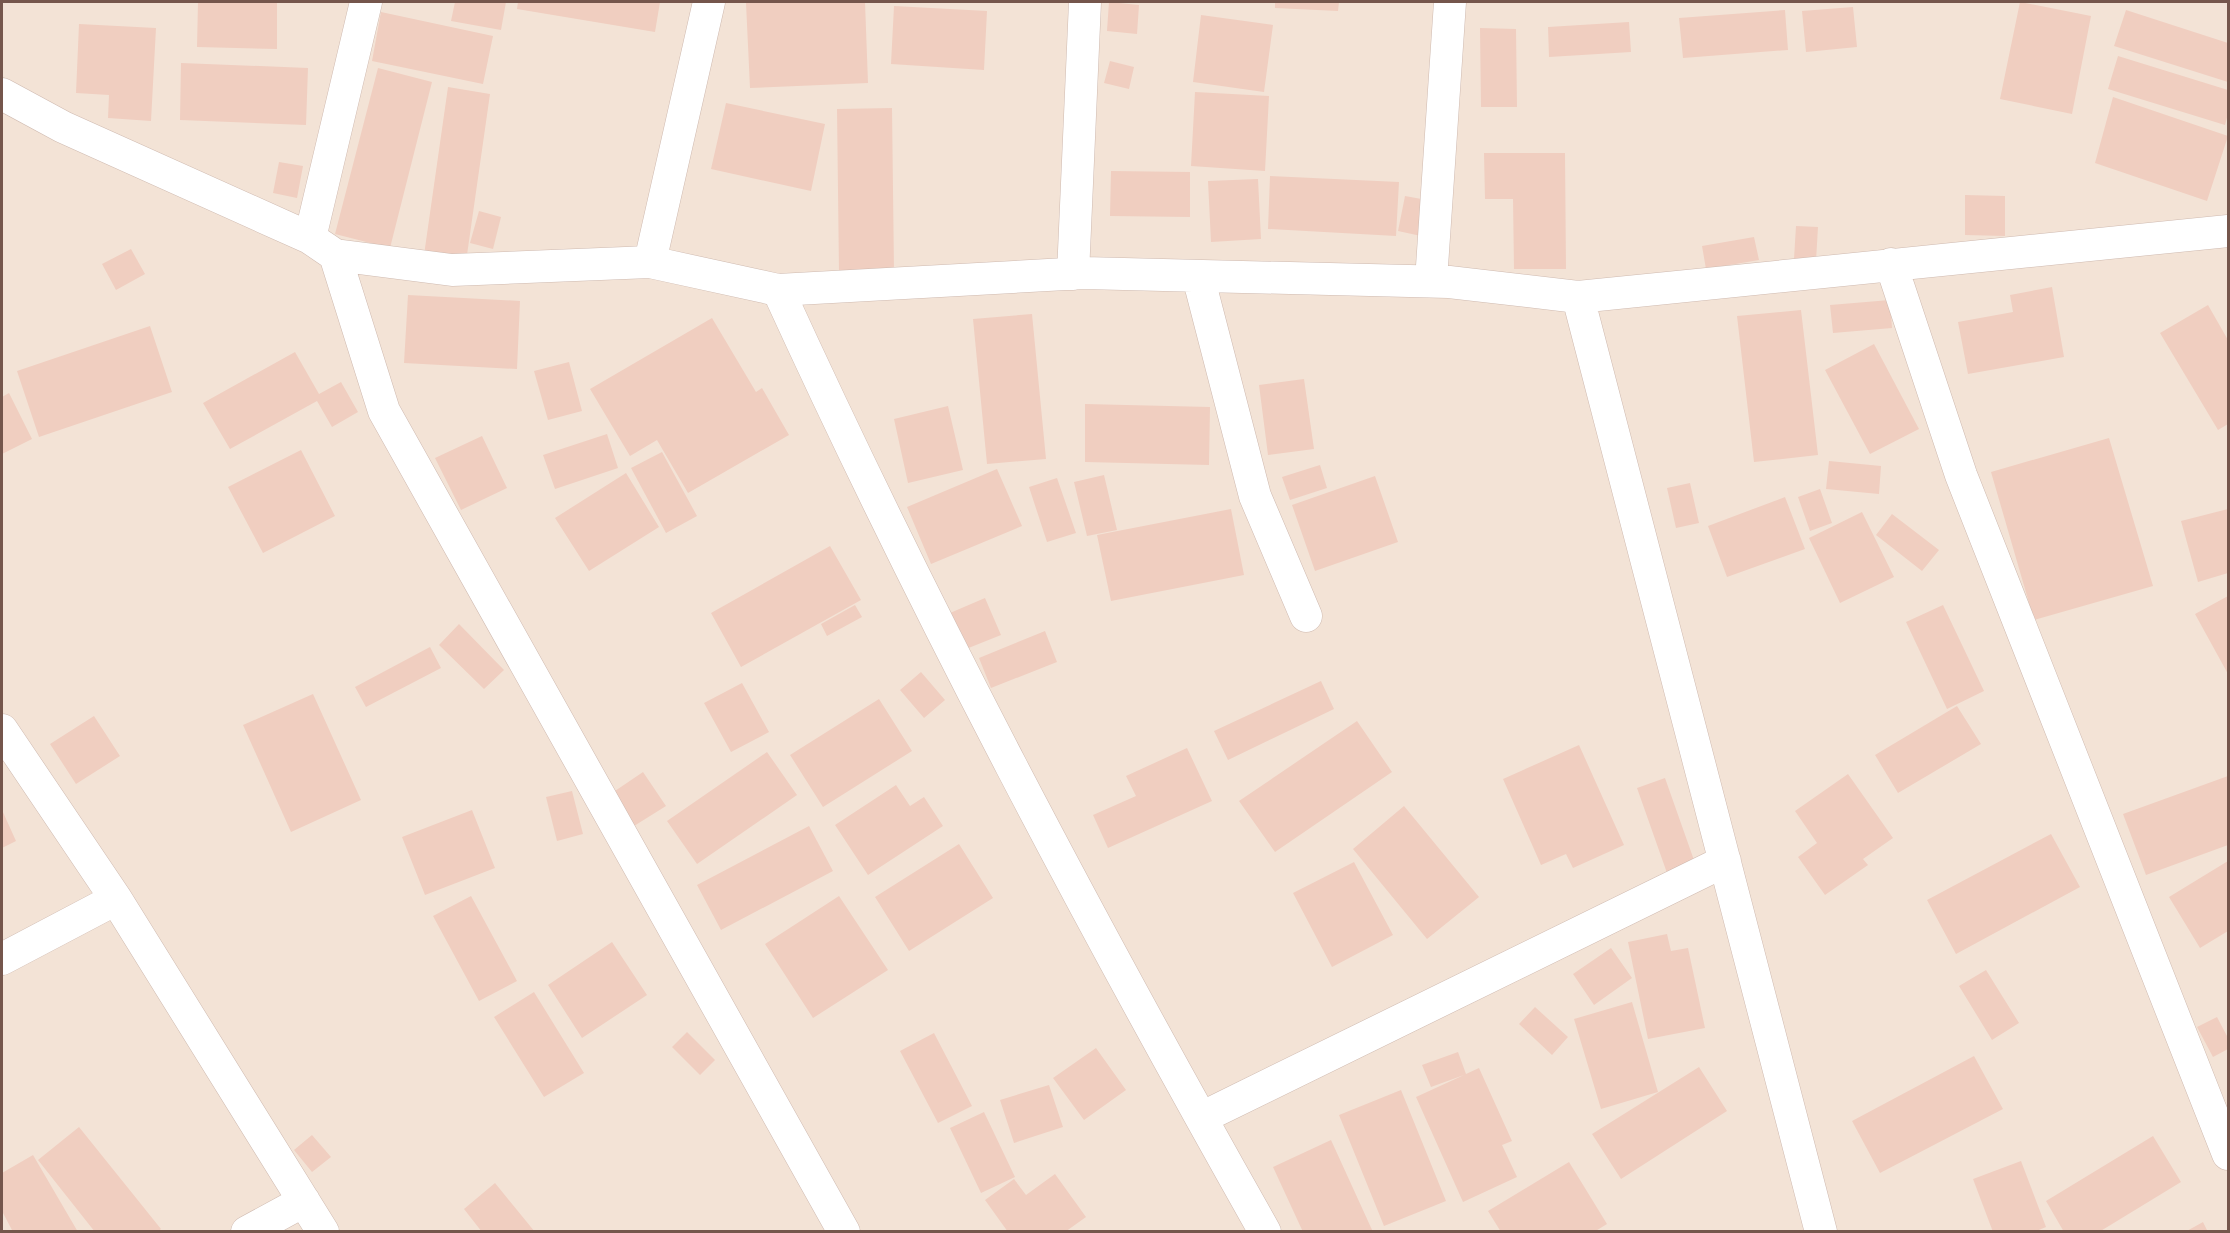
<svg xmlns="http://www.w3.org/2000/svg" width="2230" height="1233" viewBox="0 0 2230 1233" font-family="'Roboto Condensed',sans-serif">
  <rect width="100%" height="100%" fill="#fcf2e7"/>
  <!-- residential -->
  <path fill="#f3e3d6" d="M2,2H2228V1231H2Z"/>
  <!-- building -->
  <path fill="#f0cec0" d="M198,2H277V49L197,47Z
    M455,2H506L501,30L451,21Z
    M518,2H660L655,32L517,9Z
    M865,2L868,83L750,88L746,3Z
    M1109,2L1139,5L1137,34L1107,31Z
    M1275,2H1339L1338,11L1275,8Z
    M2020,2L2091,16L2072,114L2000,99Z
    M894,6L987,11L984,70L891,64Z
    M1853,7L1857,47L1806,52L1802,11Z
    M1785,10L1788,50L1683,58L1679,18Z
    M2126,10L2228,43V82L2114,46Z
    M381,12L493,36L483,84L372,61Z
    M1201,15L1273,25L1264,92L1193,82Z
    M1629,22L1631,52L1549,57L1548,27Z
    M79,24L156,28L151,121L108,118L109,95L76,93Z
    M1480,28L1516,29L1517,107H1481Z
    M2118,56L2228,90V114L2225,125L2108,89Z
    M1110,61L1134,67L1129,89L1104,83Z
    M181,63L308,68L306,125L180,120Z
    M378,68L432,82L390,248L335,234Z
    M448,87L490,94L466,262L424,255Z
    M1195,92L1269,96L1265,171L1191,166Z
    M2113,97L2228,136L2207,201L2095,163Z
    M726,103L825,124L811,191L711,169Z
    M892,108L894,271L839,272L837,109Z
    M1484,153H1565L1566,269H1514L1513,199H1485Z
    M279,162L303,166L297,198L273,193Z
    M1111,171L1190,172V217L1110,216Z
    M1270,176L1399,182L1396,236L1268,229Z
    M1258,179L1261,239L1211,242L1208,181Z
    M1965,195L2005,196V236L1965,235Z
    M1405,196L1427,200L1421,236L1398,231Z
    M479,211L501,217L493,249L470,243Z
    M1796,226L1818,227L1816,261L1794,259Z
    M1754,237L1759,260L1706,269L1702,246Z
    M131,249L145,274L116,290L102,264Z
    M2052,287L2064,357L1968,374L1958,322L2013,312L2010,295Z
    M408,295L520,301L517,369L404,363Z
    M1890,300L1892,328L1833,333L1830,305Z
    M2208,305L2228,340V424L2218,430L2160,333Z
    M1801,310L1818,455L1754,462L1737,316Z
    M1032,314L1046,459L987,464L973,319Z
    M712,318L756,392L762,388L789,435L688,493L657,440L630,456L590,389Z
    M150,326L172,392L39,437L17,371Z
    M1874,344L1919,429L1870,454L1825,370Z
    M295,352L319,394L341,382L358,412L332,427L317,401L230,449L203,403Z
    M569,362L582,411L548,420L534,371Z
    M1304,379L1314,449L1268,455L1259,385Z
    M9,393L32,439L2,454V397Z
    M1085,404L1210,407L1209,465L1085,462Z
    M948,406L963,470L908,483L894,419Z
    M607,434L618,468L555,489L543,455Z
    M482,436L507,488L461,510L435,458Z
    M2109,438L2153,586L2034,620L1991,472Z
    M301,450L335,516L263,553L228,487Z
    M662,452L697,516L666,533L631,468Z
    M1829,461L1881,466L1879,494L1826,489Z
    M1320,465L1327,488L1290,500L1282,477Z
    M997,469L1022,526L931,564L907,507Z
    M626,473L659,527L589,571L555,518Z
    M1104,475L1117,530L1087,536L1074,482Z
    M1375,476L1398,542L1315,571L1292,505Z
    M1057,478L1076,533L1047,542L1029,487Z
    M1690,483L1699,523L1676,528L1667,488Z
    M1820,489L1832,523L1810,531L1798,497Z
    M1785,497L1805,549L1727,577L1708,526Z
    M1231,509L1244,575L1111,601L1097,535Z
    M2228,509V573L2198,582L2181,521Z
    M1862,512L1894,577L1840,603L1809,538Z
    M1892,514L1939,550L1922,571L1876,535Z
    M830,546L861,600L741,667L711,613Z
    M2228,596V674L2195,614Z
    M985,598L1001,635L966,649L950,613Z
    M855,605L862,617L827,636L821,624Z
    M1943,605L1984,691L1947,709L1906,622Z
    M459,624L504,670L484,689L439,645Z
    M1045,631L1057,662L991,688L979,658Z
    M430,647L441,668L366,707L355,687Z
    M921,672L945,700L924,718L900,690Z
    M1321,681L1334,709L1228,760L1214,731Z
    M742,683L769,732L731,752L704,703Z
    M313,694L361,800L291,832L243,725Z
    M879,699L912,751L823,807L790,755Z
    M1957,706L1981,744L1898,793L1875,755Z
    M94,716L120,756L76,784L50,744Z
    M1357,721L1392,772L1275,852L1239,801Z
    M1579,745L1624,845L1573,868L1566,854L1541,865L1503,779Z
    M1187,748L1212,801L1108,848L1093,815L1136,796L1126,776Z
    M767,752L797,795L697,864L667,821Z
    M643,772L666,806L634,826L612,793Z
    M1848,774L1893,838L1863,859L1868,865L1825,895L1798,857L1817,843L1795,811Z
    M2228,776V845L2146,875L2123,814Z
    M1665,778L1695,863L1667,873L1637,788Z
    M896,785L910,806L924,797L943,826L868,875L835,825Z
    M572,791L583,834L557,841L546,797Z
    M1404,806L1479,897L1427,939L1353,849Z
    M2,810L16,841L2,848Z
    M472,810L495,868L425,895L402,837Z
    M809,826L833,871L721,930L697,885Z
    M2051,834L2080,887L1956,954L1927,900Z
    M959,844L993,898L909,951L875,897Z
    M2228,861V931L2200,948L2169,897Z
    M1354,862L1393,935L1332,967L1293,893Z
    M471,896L517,981L479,1001L433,916Z
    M839,896L888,970L813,1018L765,944Z
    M1667,934L1671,951L1688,948L1705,1028L1648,1039L1628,942Z
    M612,942L647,995L582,1038L548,985Z
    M1611,948L1632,978L1594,1005L1573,974Z
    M1986,970L2019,1023L1992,1040L1959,986Z
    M534,992L584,1073L544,1097L494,1017Z
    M1632,1002L1658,1092L1601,1109L1574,1019Z
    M1535,1007L1568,1037L1552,1055L1519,1024Z
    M2217,1017L2228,1038V1049L2213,1057L2197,1027Z
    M687,1032L715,1060L700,1075L672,1047Z
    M934,1033L972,1106L938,1123L900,1051Z
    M1096,1048L1126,1090L1084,1120L1053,1078Z
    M1458,1052L1466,1074L1479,1068L1512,1141L1502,1145L1517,1177L1463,1202L1416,1097L1464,1075L1431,1087L1422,1065Z
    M1974,1056L2003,1109L1880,1173L1852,1121Z
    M1699,1067L1727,1111L1621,1179L1592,1134Z
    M1049,1085L1063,1127L1014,1143L1000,1100Z
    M1401,1090L1446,1201L1384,1226L1339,1115Z
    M984,1112L1015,1177L981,1193L950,1128Z
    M79,1127L161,1229L157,1232H95L38,1160Z
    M312,1135L331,1157L312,1172L294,1150Z
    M2153,1136L2181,1182L2099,1232H2064L2046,1201Z
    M1331,1140L1373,1232H1303L1273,1167Z
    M33,1155L78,1232H13L2,1211V1173Z
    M2021,1161L2046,1227L2034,1232H1993L1973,1179Z
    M1569,1162L1607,1224L1594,1232H1501L1488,1211Z
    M1055,1174L1086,1217L1065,1232H1008L985,1200L1014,1179L1026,1195Z
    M495,1183L535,1232H482L464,1209Z
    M2203,1222L2208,1232H2185Z"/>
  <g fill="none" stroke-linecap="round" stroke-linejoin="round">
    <!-- street casing -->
    <g stroke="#cfbab0" stroke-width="33">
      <path id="street" d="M2,94L63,127L310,238L335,255L452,270L650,262L778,290L1084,273L1449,282L1578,297L2228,231
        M310,238L366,2
        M335,255L384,411L844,1232
        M650,262L709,2
        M1891,264L1961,475L2228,1154
        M1073,274L1085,2
        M1198,276L1255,496L1306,616
        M1431,281L1450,2
        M778,290C925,612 1091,924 1265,1232
        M1578,297L1821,1232
        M2,730L116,899L323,1232
        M2,959L116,899
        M1201,1118L1725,861
        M247,1232L304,1201"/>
    </g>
    <!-- street -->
    <use href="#street" stroke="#fff" stroke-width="32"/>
  </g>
  <!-- border -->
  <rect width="2230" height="1233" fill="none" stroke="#75564c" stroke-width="6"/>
</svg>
